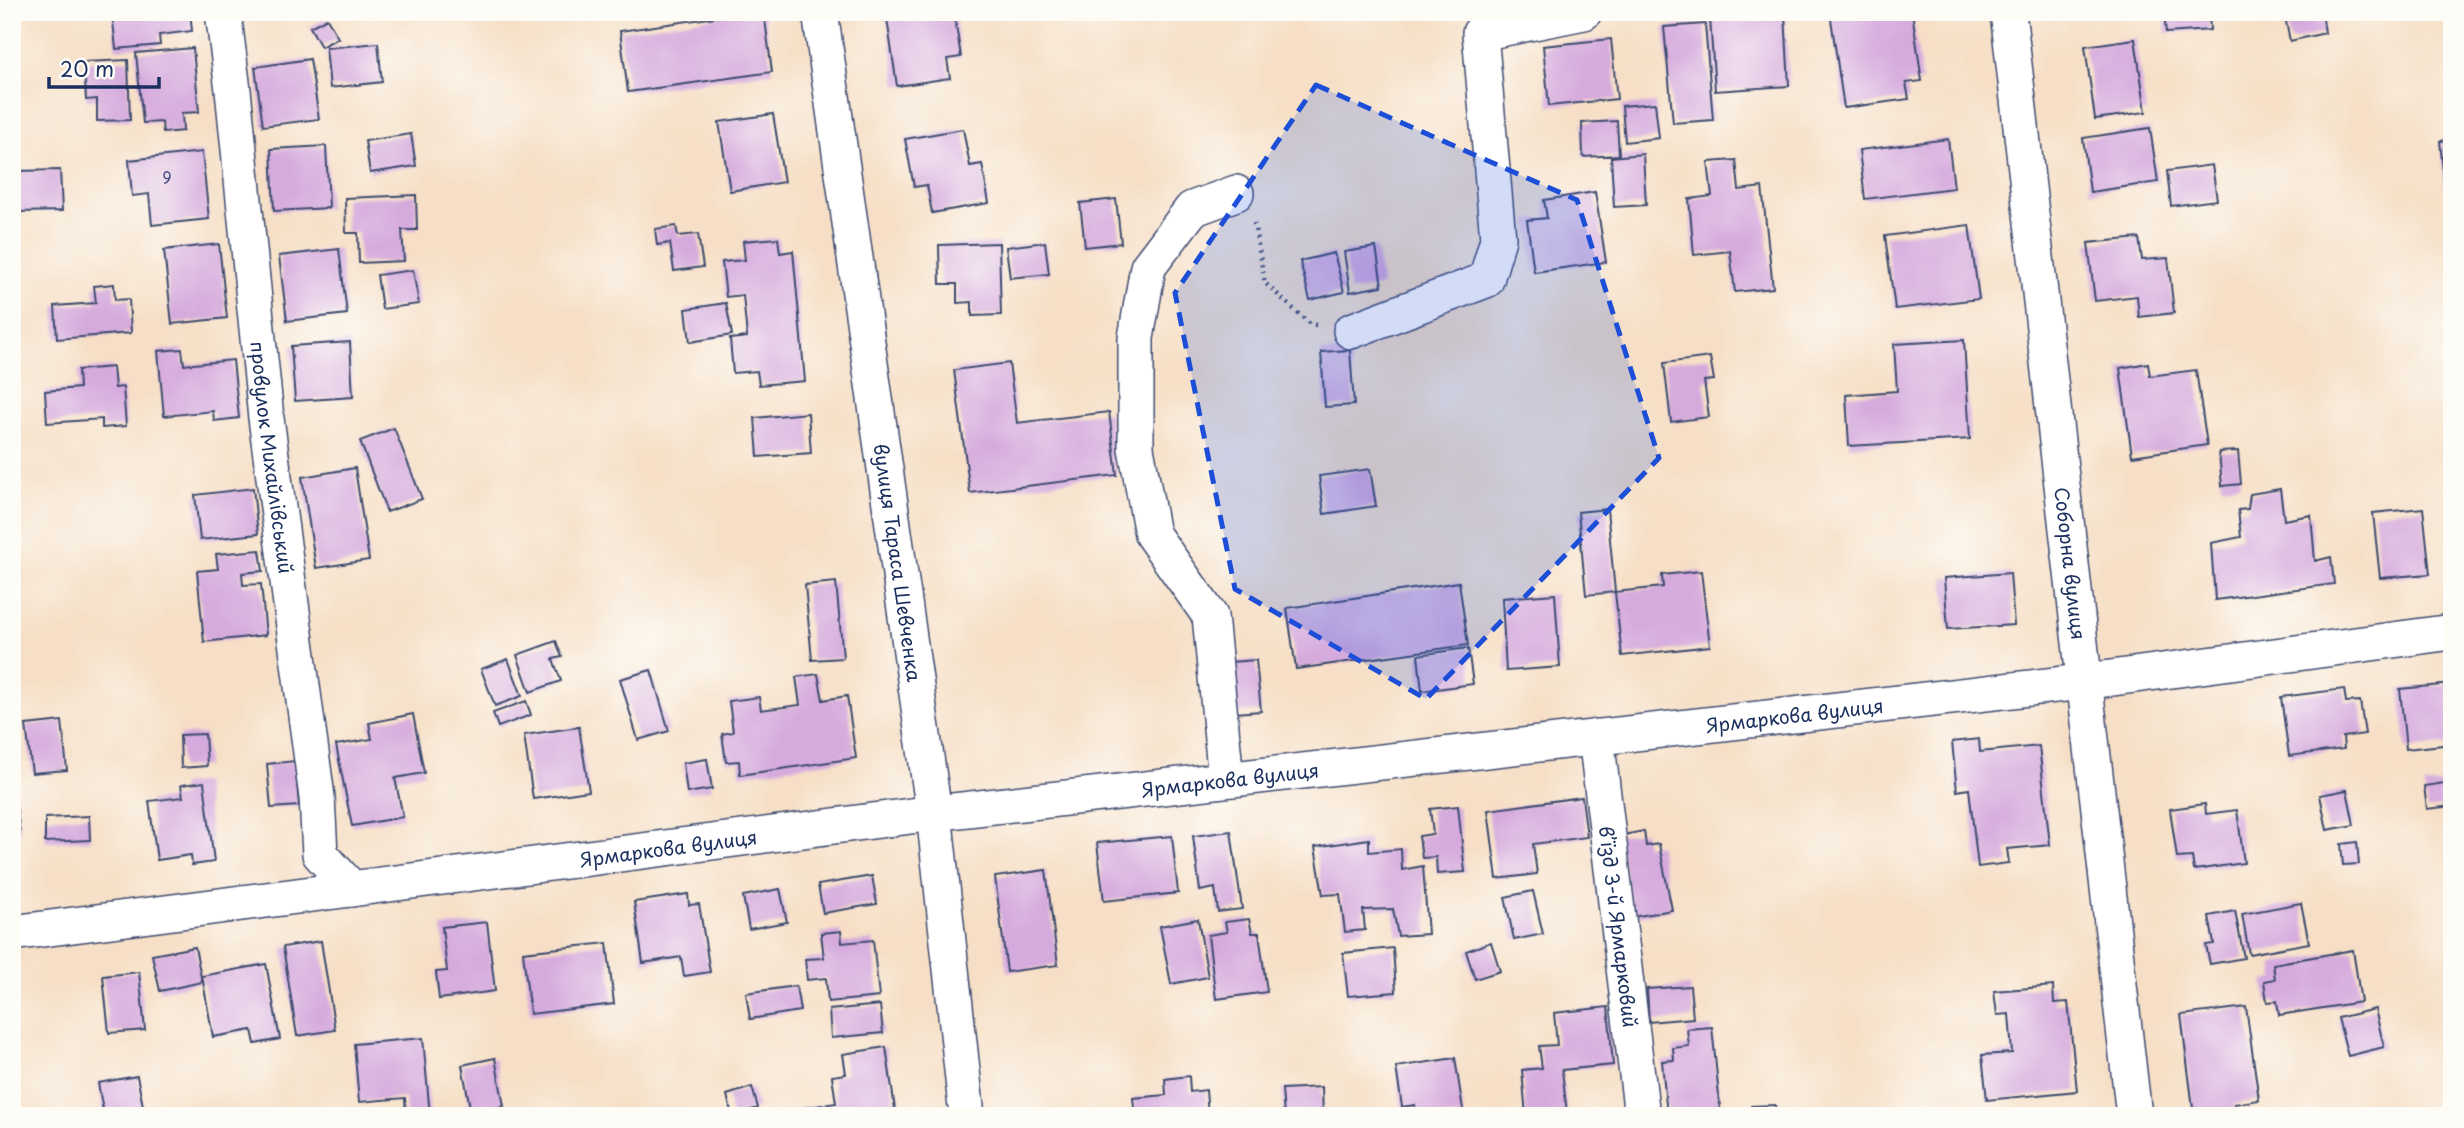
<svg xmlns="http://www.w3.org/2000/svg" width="2464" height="1128" viewBox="0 0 2464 1128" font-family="'Playpen Sans',sans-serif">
  <rect width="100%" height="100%" fill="#fdfcf7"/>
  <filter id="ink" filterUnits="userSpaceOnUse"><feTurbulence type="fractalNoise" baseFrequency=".0143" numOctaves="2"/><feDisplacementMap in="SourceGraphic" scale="14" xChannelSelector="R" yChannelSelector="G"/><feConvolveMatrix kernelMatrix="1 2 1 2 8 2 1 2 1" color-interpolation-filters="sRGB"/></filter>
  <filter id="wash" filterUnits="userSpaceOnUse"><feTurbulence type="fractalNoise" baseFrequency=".00686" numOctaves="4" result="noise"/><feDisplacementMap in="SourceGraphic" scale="28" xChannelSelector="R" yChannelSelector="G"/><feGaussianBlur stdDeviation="1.57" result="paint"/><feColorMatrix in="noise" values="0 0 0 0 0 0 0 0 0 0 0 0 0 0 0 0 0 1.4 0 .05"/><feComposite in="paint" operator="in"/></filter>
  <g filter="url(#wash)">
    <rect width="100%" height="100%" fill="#f6dfc6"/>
    <g id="blocks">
      <!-- building -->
      <path fill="#d5aadd" d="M112,12H190L192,31L159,35L160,45L116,49Z
        M722,12H764L772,72L628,92L620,31L723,16Z
        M886,12H954L961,57L947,59L950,78L897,86Z
        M1830,12H1912L1922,81L1906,83L1909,99L1844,108Z
        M2164,12H2209L2210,30L2166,33Z
        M2284,12H2322L2325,33L2290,41Z
        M1785,14L1789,86L1715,91L1710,18Z
        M327,18L338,38L321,47L310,27Z
        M1705,24L1713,120L1673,123L1664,27Z
        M1611,39L1617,99L1549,106L1543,46Z
        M2135,39L2146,112L2095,119L2085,46Z
        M378,43L382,82L330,88L326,48Z
        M193,48L199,112L182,113L183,131L163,133L162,122L143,123L136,53Z
        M310,59L319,119L263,126L255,67Z
        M128,60L130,120L97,121V99L86,100L84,62Z
        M1655,103L1659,138L1625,142L1622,106Z
        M773,114L784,182L730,191L719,122Z
        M1617,121L1619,155L1583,157L1582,123Z
        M2150,128L2158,182L2090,192L2083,138Z
        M963,129L970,166L982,164L989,203L932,213L927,185L914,187L905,139Z
        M411,134L416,166L370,173L365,141Z
        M1948,139L1954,188L1865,199L1859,150Z
        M2452,140V189L2445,190L2440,141Z
        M326,146L329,208L274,211L271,149Z
        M202,152L209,219L152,225L149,194L132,196L129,160Z
        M1643,154L1646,205L1614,207L1611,157Z
        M1736,160L1739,190L1762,187L1773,288L1735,292L1730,251L1694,255L1689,199L1712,196L1708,162Z
        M2212,165L2217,200L2171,206L2167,171Z
        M60,170L62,211L18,212L16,171Z
        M1595,192L1606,262L1534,272L1527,220L1547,218L1544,200Z
        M416,195L417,230H402L404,261L359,263L358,233H346L345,198Z
        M1116,199L1121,243L1085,247L1080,203Z
        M1969,225L1979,299L1895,309L1885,236Z
        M676,226L678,236L698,234L703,267L674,271L670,243L657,245L655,229Z
        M778,238L780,253L793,251L805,381L759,385L757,371L733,373L730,339L747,337L743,295L726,297L722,262L745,260L743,241Z
        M2139,238L2142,260L2168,258L2174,313L2139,317L2137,296L2095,301L2088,243Z
        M1045,242L1049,274L1010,278L1006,247Z
        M999,243L1001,315L972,316V302L957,303V284H940L939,245Z
        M219,244L227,318L172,324L164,250Z
        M1376,247L1382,286L1350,292L1344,252Z
        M339,249L347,314L287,321L279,256Z
        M1334,253L1344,292L1310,300L1300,261Z
        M413,270L419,304L382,309L377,275Z
        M114,284L115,300L129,299L131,333L57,339L55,306L96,303L94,286Z
        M726,303L732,335L690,342L686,309Z
        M1964,340L1970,439L1849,446L1846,395L1897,391L1894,344Z
        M350,342L353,397L295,401L291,346Z
        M182,349L184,365L233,360L239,418L214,421L213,411L164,416L158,351Z
        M1350,350L1354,405L1325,407L1321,352Z
        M1710,357L1714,380L1704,381L1709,417L1671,422L1664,363Z
        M1009,363L1017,423L1109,412L1117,475L970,493L954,370Z
        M2148,363L2150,376L2196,370L2207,445L2132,456L2120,368Z
        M113,367L115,388L123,387L126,426L102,428V419L47,423L45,391L79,388L78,370Z
        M808,413L811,453L758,457L755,418Z
        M394,428L422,499L387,512L360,441Z
        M2238,451L2241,484L2222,486L2219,452Z
        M355,468L369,560L316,568L302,477Z
        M1370,469L1376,506L1324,514L1319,476Z
        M253,488L258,534L200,540L195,495Z
        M2280,489L2284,520L2311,515L2315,561L2331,557L2334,584L2215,600L2211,543L2241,537L2238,510L2248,509L2250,494Z
        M2423,508L2430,574L2380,578L2373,513Z
        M1607,509L1615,592L1663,587L1662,575L1701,571L1710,646L1622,656L1615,592L1586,595L1578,512Z
        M260,550L263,571L242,573L243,585L261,584L266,635L204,642L197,571L218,569L216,554Z
        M2010,573L2014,625L1948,629L1944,578Z
        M836,582L843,658L812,660L805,585Z
        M1459,582L1468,645L1296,669L1287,608Z
        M1555,594L1560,667L1506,671L1502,598Z
        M556,641L562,657L553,659L561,681L530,692L517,655Z
        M1468,648L1473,684L1422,691L1418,655Z
        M508,659L522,696L495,706L481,669Z
        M1256,660L1261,711L1234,713L1230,662Z
        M651,670L669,731L638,740L620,679Z
        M818,674L823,700L847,696L856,758L740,775L739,761L726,762L722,734L733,732L729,701L759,697L761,710L800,705L796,677Z
        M2452,684V744L2406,749L2400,689Z
        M2344,689L2346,702L2360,701L2365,734L2343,737L2344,749L2289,756L2281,697Z
        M526,701L531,715L498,727L493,713Z
        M413,714L424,773L395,778L403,817L352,826L336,745L372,739L369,723Z
        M62,721L67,770L32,773L26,725Z
        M579,727L589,791L533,799L524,735Z
        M205,734L207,766L181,768L180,735Z
        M1979,739L1980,752L2039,746L2050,845L2007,849L2009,863L1978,867L1969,789L1957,791L1952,742Z
        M707,759L712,789L687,793L683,763Z
        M295,761L299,806L271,808L267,764Z
        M12,776L20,834L12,835Z
        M204,782L214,862L192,865L191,855L157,860L149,801L183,797L181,785Z
        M2452,782V806L2427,809L2424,786Z
        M2347,790L2354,825L2327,830L2320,795Z
        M1582,797L1587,837L1533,844L1537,874L1497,879L1488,810Z
        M2205,804L2206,814L2237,810L2244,863L2194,870L2192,857L2177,858L2170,809Z
        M1458,806L1465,872L1437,874L1436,857L1422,858L1419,836L1433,834L1430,809Z
        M89,816L90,840L45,842V818Z
        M1231,831L1242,909L1218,912L1215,888L1200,891L1193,836Z
        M1644,831L1646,846L1659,844L1672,910L1633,917L1618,836Z
        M1172,836L1178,893L1104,901L1097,843Z
        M1369,839V852L1401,849L1402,870L1423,866L1428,934L1398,936L1393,909L1363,910L1365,930L1345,932L1340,894L1323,895L1315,847Z
        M2357,842L2359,864L2343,865L2341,844Z
        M1046,870L1058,965L1007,972L995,877Z
        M872,876L877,904L823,913L818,885Z
        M780,889L787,922L749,929L743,896Z
        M1533,891L1543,934L1514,940L1505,897Z
        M688,894L689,905L699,904L710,972L684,976L681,957L643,963L634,902Z
        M2301,903L2309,943L2249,954L2242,914Z
        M2235,911L2244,958L2210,964L2206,945L2214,944L2209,916Z
        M1198,919L1208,977L1171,984L1160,926Z
        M1249,919L1252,933H1259L1267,992L1216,999L1208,935L1227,932L1225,922Z
        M487,922L495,991L439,999L436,972L447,971L442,927Z
        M841,931L842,943L873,940L879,997L828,1002L826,978L807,980L805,959L824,958L821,933Z
        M321,941L335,1030L297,1036L283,947Z
        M1491,942L1500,971L1475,979L1466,951Z
        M607,943L614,1004L530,1014L523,952Z
        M195,947L202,982L160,991L152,955Z
        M1393,948L1396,992L1348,996L1343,953Z
        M2353,950L2361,1002L2279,1015L2277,1001L2267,1002L2264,981L2275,979L2273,964Z
        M266,964L280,1039L255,1044L252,1030L213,1037L202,976Z
        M139,972L145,1030L109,1033L103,976Z
        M796,986L800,1011L750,1019L746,993Z
        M1690,986L1693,1018L1649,1022L1647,989Z
        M2053,986L2054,1003L2068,1002L2077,1091L1987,1100L1982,1055L2012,1053L2009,1014L1997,1015L1994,991Z
        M880,1005L883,1033L831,1038L829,1010Z
        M1608,1007L1613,1065L1562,1070L1567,1113L1526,1116L1522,1070L1542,1068L1539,1046L1557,1045L1554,1013Z
        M2246,1007L2259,1100L2234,1104L2236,1116H2194L2181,1015Z
        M2375,1009L2384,1047L2348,1056L2338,1018Z
        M1712,1027L1721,1116H1667L1662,1061L1674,1060L1673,1048L1689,1046L1687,1029Z
        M423,1038L430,1116H406L405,1098L359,1102L354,1044Z
        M886,1047L896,1116H803L802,1108L836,1103L832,1076L846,1074L843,1054Z
        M495,1058L504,1106L471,1113L462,1065Z
        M1455,1058L1464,1116H1417L1415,1105L1402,1107L1396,1067Z
        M137,1076L145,1116H104L98,1083Z
        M1189,1076L1190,1092L1206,1090L1208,1116H1135L1133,1098L1166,1095L1165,1079Z
        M752,1087L758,1108L732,1116L727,1095Z
        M1322,1087L1323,1116H1284L1282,1089Z
        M1775,1105L1776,1116H1751V1106Z"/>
    </g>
  </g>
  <g filter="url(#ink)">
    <use href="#blocks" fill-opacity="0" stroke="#3c496e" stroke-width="2"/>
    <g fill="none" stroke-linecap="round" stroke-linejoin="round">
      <!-- minor casing -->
      <g stroke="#3c496e" stroke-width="38">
        <g id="minor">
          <path id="s1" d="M223,12L233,90L266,418L317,797L320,854L352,889"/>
          <path id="s2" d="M820,12L934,813L967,1116"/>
          <path id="s3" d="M2008,12L2134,1116"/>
          <path d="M1351,331L1486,280L1498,239L1480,33L1584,12"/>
          <path id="s4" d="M1596,737L1642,1116"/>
          <path d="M1226,779L1210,616L1152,534L1136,448V338L1148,267L1192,209L1236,193"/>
          <path id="s5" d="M12,933L934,813L2082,682L2452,632"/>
        </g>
      </g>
      <!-- path -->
      <path stroke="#3c496e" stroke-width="4.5" stroke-dasharray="2 5" stroke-linecap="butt" d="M1254,223L1265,283L1310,324L1316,325"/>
      <!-- minor -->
      <use href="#minor" stroke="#fff" stroke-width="35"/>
    </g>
  </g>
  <!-- marked area -->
  <path fill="#1d4ed8" fill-opacity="0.2" stroke="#1d4ed8" stroke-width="5" stroke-dasharray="14 9" stroke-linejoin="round" d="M1316,85L1577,200L1659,458L1426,699L1235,589L1175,293Z"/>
  <g text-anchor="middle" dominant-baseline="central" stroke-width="5" stroke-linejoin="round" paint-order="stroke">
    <!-- number labels -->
    <g font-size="16" fill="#4a4e7e">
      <text x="167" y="177">9</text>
    </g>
    <!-- street labels -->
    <g font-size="19" fill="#1b2f5e" stroke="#fdfcf7">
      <text stroke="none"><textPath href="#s1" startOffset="448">провулок Михайлівський</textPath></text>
      <text stroke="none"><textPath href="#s2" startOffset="556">вулиця Тараса Шевченка</textPath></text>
      <text stroke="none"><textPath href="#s3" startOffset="555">Соборна вулиця</textPath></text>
      <text stroke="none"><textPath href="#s5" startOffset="1796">Ярмаркова вулиця</textPath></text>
      <text stroke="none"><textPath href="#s5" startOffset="1228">Ярмаркова вулиця</textPath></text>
      <text stroke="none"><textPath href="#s5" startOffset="662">Ярмаркова вулиця</textPath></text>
      <text stroke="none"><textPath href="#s4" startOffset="191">в’їзд 3-й Ярмарковий</textPath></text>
    </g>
  </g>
  <!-- margin -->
  <rect width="2464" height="1128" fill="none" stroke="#fdfcf7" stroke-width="42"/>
  <!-- scale -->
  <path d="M49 77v10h110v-10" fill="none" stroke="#1b2f5e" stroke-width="3.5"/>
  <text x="60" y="77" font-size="21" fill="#1b2f5e" stroke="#fdfcf7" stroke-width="5" paint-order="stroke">20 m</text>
</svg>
